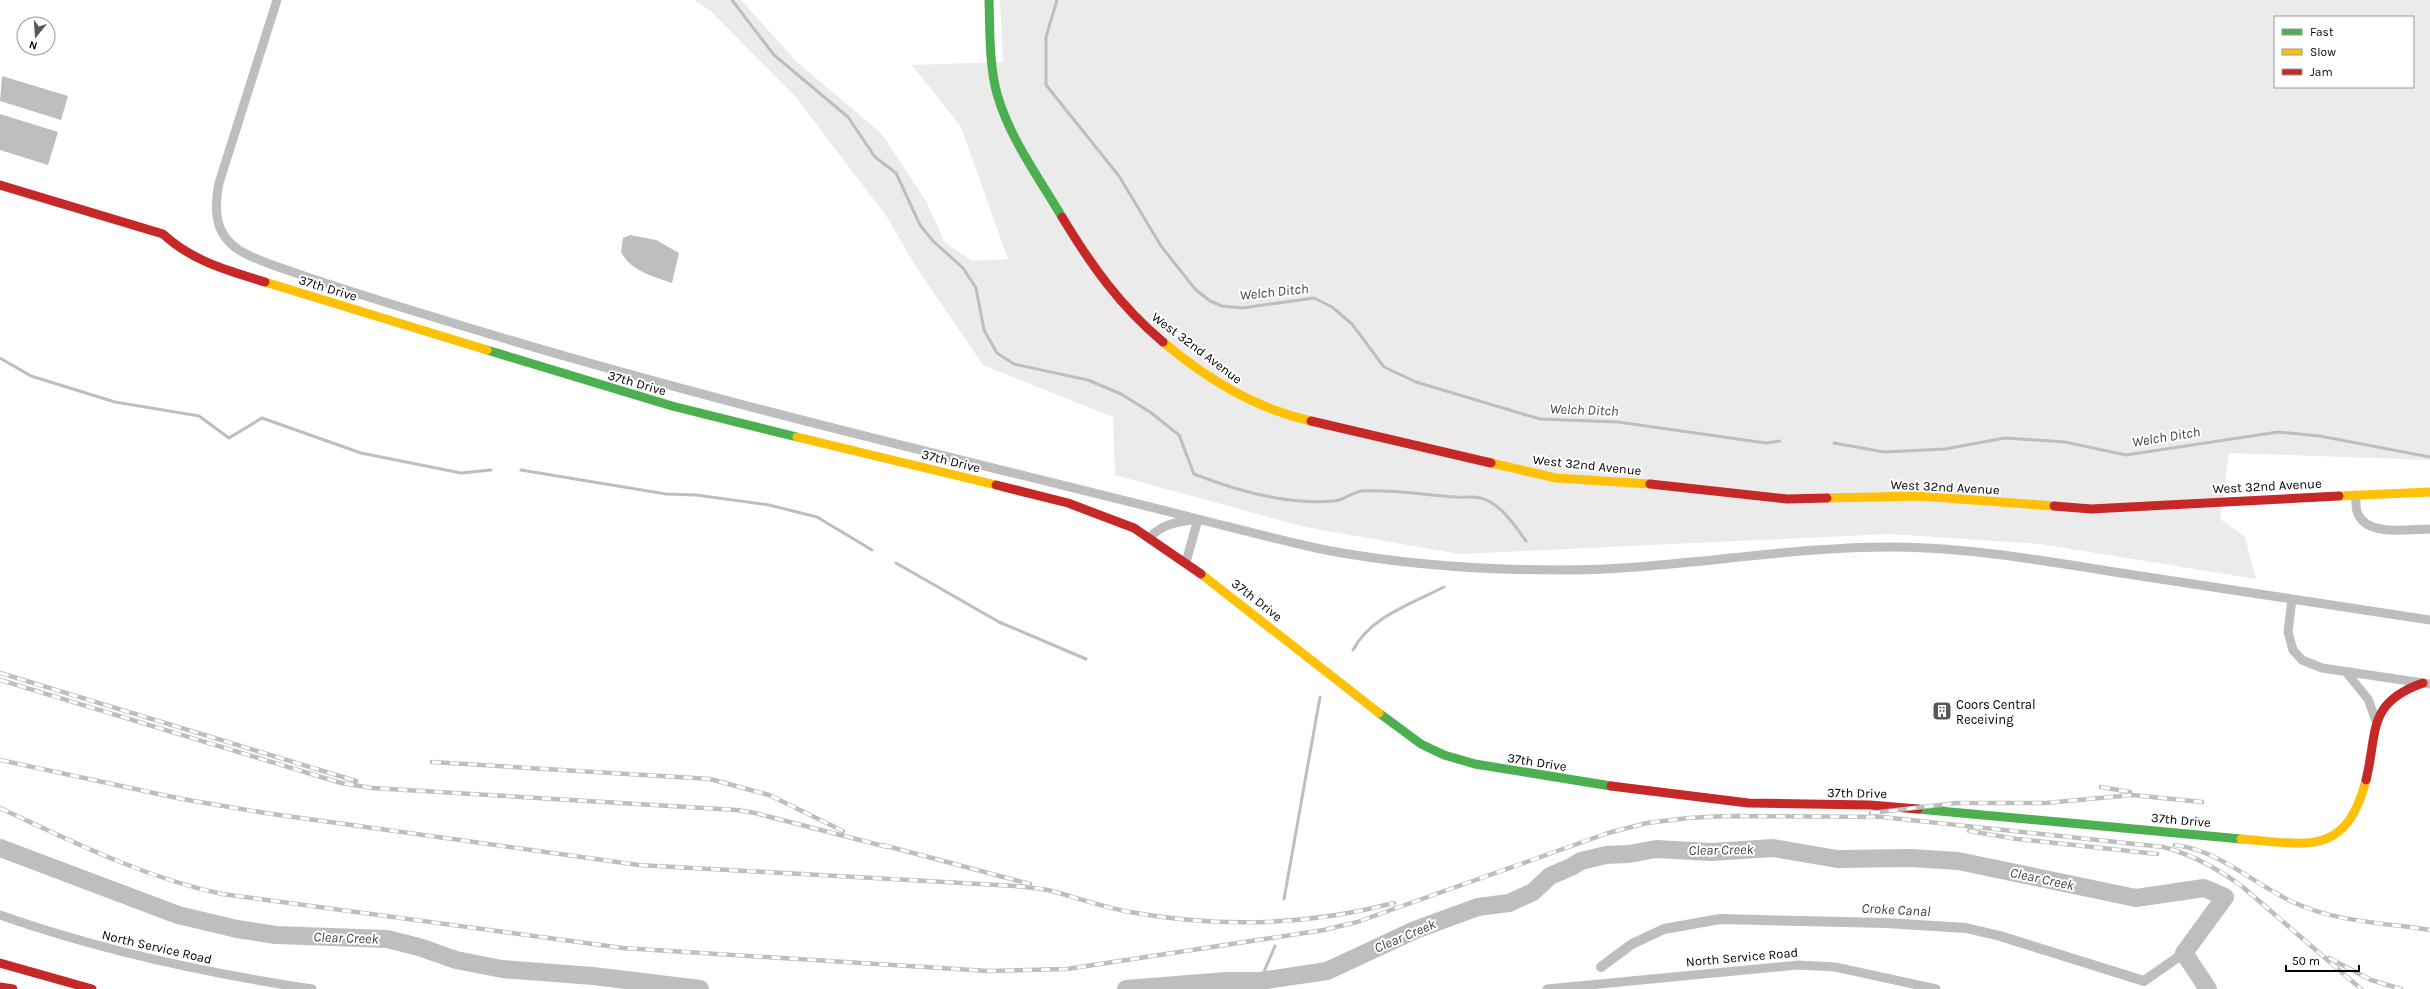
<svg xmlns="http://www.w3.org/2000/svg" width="2430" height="989" viewBox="0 0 2430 989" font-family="Karla,sans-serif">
  <rect width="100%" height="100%" fill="#fff"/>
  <!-- green -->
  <path fill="#ebebeb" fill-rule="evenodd" d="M694,0H741L797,62L882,134L926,201L945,243L972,261L1008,259L961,127L912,65L1003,62L1000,0H2430V460L2229,453L2220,519L2245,537L2256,579L2040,544L1889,534L1459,554L1305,527L1115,475L1113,417L983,365L914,264L887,217L795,96L711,11ZM2275,17H2413V87H2275Z"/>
  <!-- water -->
  <path fill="#bebebe" d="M2,76L68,96L61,120L0,101Z
    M0,114L58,132L48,165L0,150Z
    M630,235L656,240L679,253L672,283C652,276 631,271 621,252L623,238Z"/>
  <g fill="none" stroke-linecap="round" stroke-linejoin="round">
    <!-- stream -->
    <path stroke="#bebebe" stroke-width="3" d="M732,0L774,55L848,117L875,157L896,173L920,225L933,241L963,268L976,288L984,330L997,353L1014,364L1088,380L1121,394L1150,412L1179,435L1194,474C1237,491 1287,505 1334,501C1343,501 1352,492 1362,491C1393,489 1425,495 1456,497C1464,498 1473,496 1480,498C1500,502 1515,526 1526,541
      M1057,0L1046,37V85L1119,176L1161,246L1195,289L1210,301L1222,306L1242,308L1314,298L1332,307L1352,324L1384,367L1416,382L1540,419L1618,422L1766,443L1780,441
      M0,358L31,376L115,402L199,416L229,438L262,418L361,453L461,473L491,470
      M1834,443L1884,452L1945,449L2005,438L2065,442L2126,455L2278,432L2320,436L2430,457
      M521,470L666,494L696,495L769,505L817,517L872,550
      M896,563L999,622L1086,659
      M1353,650C1370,617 1413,603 1444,587
      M1284,899L1320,697
      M1260,981L1275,946"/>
    <!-- canal -->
    <path stroke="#bebebe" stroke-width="10" d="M1601,967L1632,944L1664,929L1720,919L1886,923L1966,928L2000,936L2144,981L2184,953"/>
    <!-- river -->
    <path stroke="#bebebe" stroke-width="18" d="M0,848L178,915L237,929L276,935L387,939L419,947L456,960L502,969L593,976L700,989
      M1126,989L1226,981H1260L1327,971L1415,930L1478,907L1509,903L1533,892L1550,876L1571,867L1581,861L1606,855L1629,854L1656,849L1711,852L1773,848L1837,859L1911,858L1958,861L2136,898L2204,888L2225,897L2184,953L2208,989"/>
    <!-- street -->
    <path stroke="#bebebe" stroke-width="9" d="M277,0L219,183C214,209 214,234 239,250C258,262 283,268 304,276C357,294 410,310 463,326C705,400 952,457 1198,519
      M2356,495C2356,501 2355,508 2358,514C2368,537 2409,529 2430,529
      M1150,537C1162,525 1175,522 1192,520
      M1186,562L1198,519C1242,530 1287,542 1331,551C1407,565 1485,570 1561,570C1674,570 1785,546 1898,547C1977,548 2056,563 2134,575C2232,590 2331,605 2430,620
      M2292,599L2288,632L2293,650L2302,660L2322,668L2430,684
      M2346,672L2368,699L2376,721
      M0,915C102,951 205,973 312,989
      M1547,989L1798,965L1835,967L1936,989"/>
    <!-- fast -->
    <path stroke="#4caf50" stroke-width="9" d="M989,0C990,31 989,64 997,94C1010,139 1039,178 1062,217
      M487,350L672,406L797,437
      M1379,713L1421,744L1444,755L1475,764L1611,786
      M1918,809L2241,839"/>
    <!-- slow -->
    <path stroke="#ffc107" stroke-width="9" d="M265,282L487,350
      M1163,342C1207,379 1254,408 1311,421
      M797,437L996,485
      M1491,463L1556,478L1650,484
      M2339,496L2430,492
      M1827,498L1919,496L2054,506
      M1201,574L1379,713
      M2241,839C2306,844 2346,858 2366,780"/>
    <!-- jam -->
    <path stroke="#c62828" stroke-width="9" d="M0,185L163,234C192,261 228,271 265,282
      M1062,217C1091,265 1120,306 1163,342
      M1311,421L1491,463
      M1650,484L1787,499L1827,498
      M996,485L1068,503L1134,528L1201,574
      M2054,506L2091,509L2339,496
      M2366,780C2378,732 2366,703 2423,683
      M1611,786L1748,803L1870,805L1918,809
      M0,963L92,989
      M0,987L13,989"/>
    <!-- rail casing -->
    <g stroke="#bebebe" stroke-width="4.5">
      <path id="rail" d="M0,673L356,781
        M0,680L341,783L372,788L737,810L755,813L887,847
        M0,760L182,799L265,813L639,865L1015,886C1025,887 1037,888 1048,890C1075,897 1102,907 1130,912C1219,928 1306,926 1394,903
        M432,762L710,779L769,795L843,831
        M2101,787L2130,792
        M0,808C73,842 143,877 222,894L623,948L988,971L1067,969L1324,930L1357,922L1608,833L1647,823L1688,818L1726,816L1882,817L2163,847C2194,855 2219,869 2244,888L2361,989
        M1871,813L1957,803H2046L2132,795L2202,802
        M1969,831L2017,839L2157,854
        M883,845L1030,884
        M2175,845C2222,851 2254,885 2295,903C2336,922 2386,923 2430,930
        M2329,958L2371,980L2401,989"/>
    </g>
    <!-- rail -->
    <use href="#rail" stroke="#fff" stroke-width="3" stroke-dasharray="9" stroke-linecap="butt"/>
  </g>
  <!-- icons -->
  <defs>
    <g id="building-square" transform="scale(1)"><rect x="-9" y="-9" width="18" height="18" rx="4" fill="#595959" stroke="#fff"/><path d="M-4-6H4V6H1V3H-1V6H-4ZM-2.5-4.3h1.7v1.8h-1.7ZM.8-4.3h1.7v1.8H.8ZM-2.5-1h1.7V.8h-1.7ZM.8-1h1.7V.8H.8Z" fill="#fff"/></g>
  </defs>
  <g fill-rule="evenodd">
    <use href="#building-square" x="1942" y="711"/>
  </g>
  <g text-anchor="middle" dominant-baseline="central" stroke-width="4" stroke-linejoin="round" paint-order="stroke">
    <!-- street labels -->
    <g font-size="13" fill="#000" stroke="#fff">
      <text transform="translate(328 288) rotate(17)">37th Drive</text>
      <text transform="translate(1197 348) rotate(37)">West 32nd Avenue</text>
      <text transform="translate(637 383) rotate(16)">37th Drive</text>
      <text transform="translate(951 461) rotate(14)">37th Drive</text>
      <text transform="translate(1587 465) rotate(6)">West 32nd Avenue</text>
      <text transform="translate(2267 486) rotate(-3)">West 32nd Avenue</text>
      <text transform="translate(1945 487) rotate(3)">West 32nd Avenue</text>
      <text transform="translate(1257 600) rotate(38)">37th Drive</text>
      <text transform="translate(1537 762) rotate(9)">37th Drive</text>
      <text transform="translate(1857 793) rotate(1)">37th Drive</text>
      <text transform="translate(2181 820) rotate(5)">37th Drive</text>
      <text transform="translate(157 947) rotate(13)">North Service Road</text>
      <text transform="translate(1742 957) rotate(-5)">North Service Road</text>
    </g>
    <!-- poi labels -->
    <g font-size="13" fill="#000" stroke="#fff" text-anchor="start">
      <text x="1956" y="704">Coors Central<tspan x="1956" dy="15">Receiving</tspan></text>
    </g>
    <!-- water labels -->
    <g font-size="14" font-style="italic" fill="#434343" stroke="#fff">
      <text transform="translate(1274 292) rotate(-6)">Welch Ditch</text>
      <text transform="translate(1584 410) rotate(2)">Welch Ditch</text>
      <text transform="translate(2166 437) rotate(-9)">Welch Ditch</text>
      <text transform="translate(1721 850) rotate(-1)">Clear Creek</text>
      <text transform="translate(2042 879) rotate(12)">Clear Creek</text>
      <text transform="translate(1896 910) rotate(3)">Croke Canal</text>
      <text transform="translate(1405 936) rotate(-23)">Clear Creek</text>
      <text transform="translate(346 938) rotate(2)">Clear Creek</text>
    </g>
  </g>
  <!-- legend -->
  <rect x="2274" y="16" width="140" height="72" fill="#ffffff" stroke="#999999"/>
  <rect x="2282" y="29" width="20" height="6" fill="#4caf50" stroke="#999999"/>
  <text x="2310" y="36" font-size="12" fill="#000000">Fast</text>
  <rect x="2282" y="49" width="20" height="6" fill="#ffc107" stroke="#999999"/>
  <text x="2310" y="56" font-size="12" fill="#000000">Slow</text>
  <rect x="2282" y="69" width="20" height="6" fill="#c62828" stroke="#999999"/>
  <text x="2310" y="76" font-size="12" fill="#000000">Jam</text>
  <!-- north arrow -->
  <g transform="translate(36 36) rotate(197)"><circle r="19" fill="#ffffff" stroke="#999999"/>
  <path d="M0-3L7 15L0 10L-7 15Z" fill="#595959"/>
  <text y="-6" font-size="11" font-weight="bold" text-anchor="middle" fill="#000000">N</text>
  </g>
  <!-- scale -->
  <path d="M2286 965v6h73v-6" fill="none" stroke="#000000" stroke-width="2"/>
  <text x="2292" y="965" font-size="12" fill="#000000" stroke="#ffffff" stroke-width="3" paint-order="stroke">50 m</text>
</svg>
